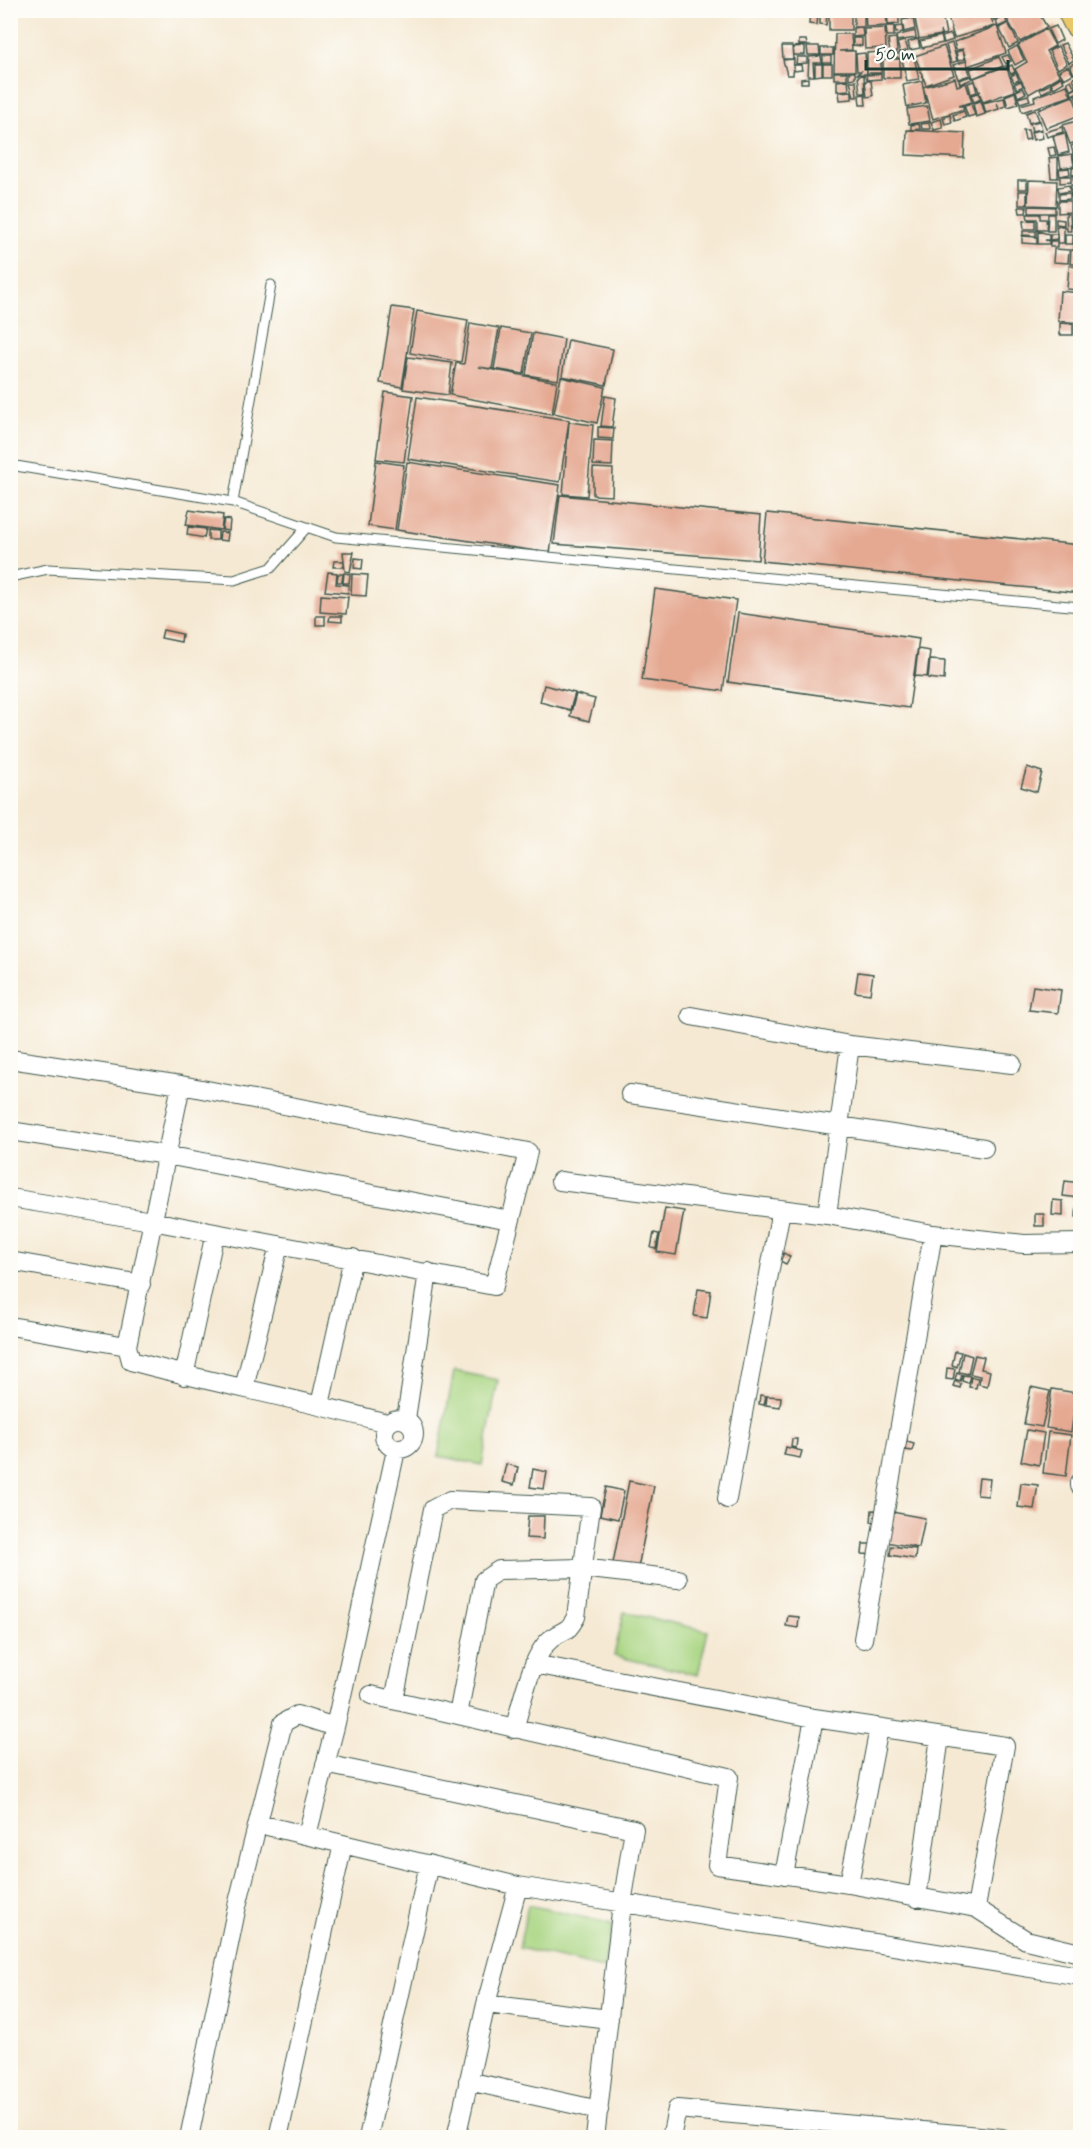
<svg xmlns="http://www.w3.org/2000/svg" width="1091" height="2148" viewBox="0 0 1091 2148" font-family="Mynerve,sans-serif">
  <rect width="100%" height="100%" fill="#fdfcf7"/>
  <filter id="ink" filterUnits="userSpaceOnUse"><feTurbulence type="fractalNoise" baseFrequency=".0167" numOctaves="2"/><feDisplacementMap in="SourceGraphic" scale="12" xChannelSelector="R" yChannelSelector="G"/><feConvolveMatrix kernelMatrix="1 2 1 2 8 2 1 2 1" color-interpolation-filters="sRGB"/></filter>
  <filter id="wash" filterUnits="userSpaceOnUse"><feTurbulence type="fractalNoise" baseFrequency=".008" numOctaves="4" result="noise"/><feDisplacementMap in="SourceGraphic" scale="24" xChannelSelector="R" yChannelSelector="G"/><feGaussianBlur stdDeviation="1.35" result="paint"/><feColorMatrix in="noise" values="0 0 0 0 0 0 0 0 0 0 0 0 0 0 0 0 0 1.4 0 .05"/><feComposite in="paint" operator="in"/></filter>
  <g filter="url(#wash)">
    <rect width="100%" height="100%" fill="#f5e9d3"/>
    <!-- green -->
    <path fill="#a9d582" stroke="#64895b" stroke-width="1.5" d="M454,1371L498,1380L482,1465L438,1456Z
      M624,1612L708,1631L698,1675L614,1656Z
      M528,1905L613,1924L603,1968L519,1948Z"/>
    <g id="blocks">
      <!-- building -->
      <path fill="#e5a992" d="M810,10L818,13L817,25L809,24Z
        M829,10H851V30H829Z
        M854,10H864V27H854Z
        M865,10H886L887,26L866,27Z
        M887,10H899V24L888,25Z
        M914,10L915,17L903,18L902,12Z
        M915,10H924L925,14L916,16Z
        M932,10H944L945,12L933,15Z
        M946,10H988L994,26L954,38Z
        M990,10H1000L1003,17L994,20Z
        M1002,10H1037L1047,27L1020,42Z
        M820,13L827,14L826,25L820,24Z
        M942,14L946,34L942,35L940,31L941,35L919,39L915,19Z
        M1005,17L1007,23L998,27L996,21Z
        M913,18L915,29L904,32L902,20Z
        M1008,23L1018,43L1009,48L999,28Z
        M886,26H894V36H887Z
        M902,26L903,32L896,33L895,27Z
        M997,26L1006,53L968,66L963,49L956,50L954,42Z
        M1056,26L1062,40L1055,44L1048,29Z
        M862,27L863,36L853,37V28Z
        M885,28L886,48L865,49L864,29Z
        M1046,29L1055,46L1046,51L1060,76L1029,94L1015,69L1027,62L1018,45Z
        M915,31L916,38L897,41L896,36Z
        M835,34H851L852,50L839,51H855V71H834Z
        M951,34L953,40L944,43L942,37Z
        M941,36L943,43L922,48L920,41Z
        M853,38H862V46L853,45Z
        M896,38L897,52L890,53L888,39Z
        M918,39L920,48L910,50L908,42Z
        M799,40H806L807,45H799Z
        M905,41L908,50L900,53L897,43Z
        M952,43L957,61L951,63L946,45Z
        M1065,43L1074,60L1069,63L1060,45Z
        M782,46H792L793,59H783Z
        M805,46V55H794L793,47Z
        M807,46H819L820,55H808Z
        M944,46L954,75L926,85L915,56Z
        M1017,46L1024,60L1015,65L1008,51Z
        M1058,46L1067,64L1058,69L1049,51Z
        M821,48H833V55H821Z
        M963,50L965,59L958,61L956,52Z
        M881,52V73H867V53Z
        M865,53L867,74H857L861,71H857L856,54Z
        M882,54H900V58H882Z
        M1008,55L1011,61L1006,64L1002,57Z
        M821,56L822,63H813L814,76H808L809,57Z
        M823,56H831V63H823Z
        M797,57H807V63L796,64Z
        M914,57L919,79L907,81L902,60Z
        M999,57L1003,66L973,78L970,69Z
        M794,59L793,75H787L783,60Z
        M883,59H900V78H883Z
        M966,61L970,75L958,79L953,65Z
        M1076,62L1080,71L1074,74L1070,65Z
        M815,64H822V75L815,76Z
        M823,64H832V75H823Z
        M794,65H801L802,70L794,71Z
        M1012,65L1015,72L1011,74L1007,67Z
        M1006,66L1015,91L983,102L979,92L981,91L979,92L974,78Z
        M1068,66L1073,74L1064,79L1059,71Z
        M834,72H847V79H834Z
        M849,72H855V78L849,79Z
        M1016,73L1019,80L1014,82L1011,76Z
        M881,74V79L867,80L866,75Z
        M864,75L865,93H860L858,76Z
        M1080,75V91L1072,95L1071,91L1077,88L1073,78Z
        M971,76L972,79L960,84L959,80Z
        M1061,77L1064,82L1054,88L1051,83Z
        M808,78V83H801V79Z
        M955,78L957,86L966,83L972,102L958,106H963L964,109L933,119L923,87Z
        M848,80L849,90L837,91V81Z
        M1071,80L1075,88L1071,90L1067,82Z
        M850,81H856L857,97H854Z
        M865,81H871L873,96L867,97Z
        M922,81L926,103L907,107L903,85Z
        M974,81L977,92L971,94L968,83Z
        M1021,81L1023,86L1017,89L1014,84Z
        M1050,84L1052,88L1042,93L1040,89Z
        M1067,85L1071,96L1022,112L1020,105L1035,101L1034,97Z
        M1023,88L1026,93L1018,97L1016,91Z
        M852,91V99L840,100L839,92Z
        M1015,92L1018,104L1008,107L1005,96Z
        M978,93L981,99L974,102L971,95Z
        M1080,93V110L1075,95Z
        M865,94L866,105H860L859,95Z
        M1028,95L1030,100L1020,103L1018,98Z
        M1073,96L1080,115L1046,128L1038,110Z
        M1004,98L1006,106L999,108L997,103L999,109L986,113L983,103Z
        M981,101L985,114L976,117L973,103Z
        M971,104L975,115L968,117L964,105Z
        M927,106L930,121L909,124L907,109Z
        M1035,110L1039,120L1029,123L1026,113Z
        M964,111L966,117L955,121L953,115Z
        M950,115L952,122L945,124L943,118Z
        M941,119L943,128L934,130L931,122Z
        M1080,120V141L1070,144L1063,125Z
        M1040,121L1042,129L1032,131L1030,123Z
        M929,123L930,129H922L921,124Z
        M919,124L920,129L911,130V125Z
        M1062,127L1063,132L1047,137L1045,132Z
        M907,130L965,133L964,158L906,155Z
        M1023,130H1028L1030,139L1025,140Z
        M1041,130L1043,138L1033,140L1031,132Z
        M1065,133L1069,152L1058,155L1053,136Z
        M1077,144L1079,152L1073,153L1071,146Z
        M1054,147L1056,155L1050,156L1048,148Z
        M1080,153V165L1076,166L1073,154Z
        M1072,154L1074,166L1061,168L1059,156Z
        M1058,157V178H1051L1049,158Z
        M1080,167V174L1072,175V168Z
        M1069,168L1070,174L1060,176L1059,169Z
        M1080,175V182L1074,183L1073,176Z
        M1060,176H1071V182L1060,183Z
        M1018,180H1027V189H1018Z
        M1029,180L1057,181L1056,206L1028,205Z
        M1069,185L1070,191L1059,193L1058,187Z
        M1071,185H1080V190L1071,191Z
        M1019,191H1027V205H1019Z
        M1080,191V198L1072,199L1071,193Z
        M1070,193V199L1059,200V194Z
        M1080,199V212L1072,211V200Z
        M1058,201H1070V212L1058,213Z
        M1029,206L1055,207V213H1029Z
        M1019,207H1027L1026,213H1020Z
        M1027,214H1040V219H1046L1047,230H1037V219H1028Z
        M1048,214H1054V231H1047Z
        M1066,214H1070L1071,231H1067Z
        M1072,214H1080V228L1072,227Z
        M1056,219L1064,220V225L1056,224Z
        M1035,220V229H1024L1023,221Z
        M1056,226H1064V243H1058Z
        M1023,231H1036V236L1023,235Z
        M1038,231L1049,234V240H1045L1049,241V244H1038Z
        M1050,234H1057V239L1050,240Z
        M1065,234H1073V244H1065Z
        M1075,234H1080V249H1074Z
        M1022,236L1037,237V244L1022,243Z
        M1050,241H1057V247H1050Z
        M1054,249L1069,250L1068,263L1053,262Z
        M1071,250L1080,251V264H1070Z
        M1069,266L1080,267V290L1067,289Z
        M1060,291L1080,293V323L1058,321Z
        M392,307L414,310L402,387L380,383Z
        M417,311L468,320L461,362L410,353Z
        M470,323L499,328L492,369L479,367L557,382L552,414L450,395L456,363L464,364Z
        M1060,323L1073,324V335H1060Z
        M1075,326H1080V334H1075Z
        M501,328L531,333L524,374L494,369Z
        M533,333L564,339L558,380L526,375Z
        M568,340L613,349L606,385L562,376Z
        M408,357L452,363L448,395L403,389Z
        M561,377L605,387L597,423L554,413Z
        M385,392L413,396L404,462L376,459Z
        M605,396L616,398L612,427L601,426Z
        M417,397L569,420L560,482L408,459Z
        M569,422L593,425L587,496L563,494Z
        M598,427L614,428L613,439L598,438Z
        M594,440L613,441L612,466L593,465Z
        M376,461L404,465L395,530L368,526Z
        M407,462L560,485L550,553L397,530Z
        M593,468L613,469L612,496L593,495Z
        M560,495L761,515L758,560L554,544Z
        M189,510L223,515L221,530L186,525Z
        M767,513L1080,545V593L762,561Z
        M224,519L230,520L229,531L222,530Z
        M188,527L206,529L204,538L187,535Z
        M208,530L218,531V540H208Z
        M220,532L228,533L227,541L219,540Z
        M343,552H354L350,572L345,571Z
        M355,558L363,559L362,569L354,568Z
        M334,561H344V567H333Z
        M328,572L337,573L336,584L349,585L348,593L325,591Z
        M344,573L350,574L349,583H343Z
        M338,574H343L342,582H337Z
        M352,574L368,575L366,596L351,595Z
        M655,589L736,600L723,691L642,680Z
        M321,595L348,597L346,614L320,612Z
        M738,613L919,639L909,708L728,682Z
        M316,616H325V625H316Z
        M330,616H342V622L329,621Z
        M163,630L182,634L181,642L161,638Z
        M918,649L930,651L927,677L915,676Z
        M930,660L945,661L944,680L928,678Z
        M544,685L575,693L570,710L540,702Z
        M576,694L595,699L589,721L570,716Z
        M1027,767L1042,772L1037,792L1021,787Z
        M858,972L873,974L870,994L855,992Z
        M1033,986L1061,990L1058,1013L1029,1010Z
        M1065,1181L1080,1183V1198L1063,1196Z
        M1053,1200L1063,1201V1216L1052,1215Z
        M1077,1200H1080V1218L1076,1217Z
        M665,1208L684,1211L676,1255L657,1252Z
        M1035,1214H1044V1226H1035Z
        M654,1233L659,1234L656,1249L651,1248Z
        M784,1253L790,1257L786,1264L780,1261Z
        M698,1289L711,1291L707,1318L694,1316Z
        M955,1351L961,1352L957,1367L952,1365Z
        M963,1353L972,1356L968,1374L959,1372Z
        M975,1355L984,1357L981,1369L990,1371L987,1386L979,1384L980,1376L970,1374Z
        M947,1368L955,1369L953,1380L946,1379Z
        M957,1373L962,1375L960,1381L955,1379Z
        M963,1375L970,1376L968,1383L962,1381Z
        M971,1377L978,1378L976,1388L969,1387Z
        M955,1381L961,1384L960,1388L953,1386Z
        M1031,1387L1050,1391L1042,1427L1024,1424Z
        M1052,1389L1077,1393L1071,1432L1046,1428Z
        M760,1395L766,1396L764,1405L759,1404Z
        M767,1396L781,1397L780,1407L766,1405Z
        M1027,1430L1044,1433L1039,1465L1021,1461Z
        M1048,1432L1071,1435L1066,1476L1043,1473Z
        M898,1436L907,1437V1442L914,1444L912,1451L897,1449Z
        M792,1439H797L796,1448L791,1447Z
        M786,1447L802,1451L800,1458L784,1455Z
        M506,1464L518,1467L514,1485L502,1482Z
        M533,1469L547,1472L544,1489L530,1487Z
        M979,1478L990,1479L988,1496L977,1495Z
        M629,1481L654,1486L638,1568L613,1563Z
        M1021,1483L1038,1485L1034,1509L1018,1507Z
        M606,1487L624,1491L618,1519L600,1515Z
        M872,1510L883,1511L882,1523L871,1522Z
        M892,1512L925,1518L919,1548L886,1542Z
        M528,1516H544L543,1539L526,1538Z
        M863,1544H876V1555L862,1554Z
        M891,1546L916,1549L915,1559L890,1555Z
        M788,1616L799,1617L798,1628L786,1626Z"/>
    </g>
  </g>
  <g filter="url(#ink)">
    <use href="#blocks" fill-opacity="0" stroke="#3f574c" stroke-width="1.5"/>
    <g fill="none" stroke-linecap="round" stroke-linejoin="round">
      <!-- lane casing -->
      <g stroke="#3f574c" stroke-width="11">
        <path id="lane" d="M271,285L233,502L336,537L1080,607
          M10,465L233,502
          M10,577L48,569L234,580L271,568L307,527"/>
      </g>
      <!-- street casing -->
      <g stroke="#3f574c" stroke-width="20">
        <path id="street" d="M691,1016L850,1045L1012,1064
          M10,1059L181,1085L528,1152L494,1286L152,1221L10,1198
          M181,1085L127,1346L131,1361C215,1384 301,1399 386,1423
          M630,1094L984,1148
          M10,1131L166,1155L510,1220
          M560,1181L827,1215L933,1234L1024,1244L1080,1243
          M827,1215L850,1045
          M10,1261L141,1284
          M10,1326L127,1346
          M184,1376L215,1233
          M244,1388L279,1245
          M320,1405L353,1258
          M384 1434a15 15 0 1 1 30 0a15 15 0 1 1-30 0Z
          M406,1419L428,1272
          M1080,1486V1482
          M727,1499L781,1210
          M863,1639L933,1234
          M534,1664L814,1718L1005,1746L976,1908
          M371,1695L729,1777L717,1865L849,1884L976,1908L1026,1940L1080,1953
          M394,1700L433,1509L450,1500L591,1507L576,1617C566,1635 565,1628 552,1638C531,1654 522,1704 514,1729
          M458,1715L484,1580L499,1570L581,1568L678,1579
          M325,1764L634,1829L622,1904L595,2138
          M259,1824L518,1886L1080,1976
          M307,1835L335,1727L396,1450
          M784,1875L814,1718
          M849,1884L879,1728
          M917,1898L940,1737
          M486,2004L609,2019
          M468,2081L599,2110
          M189,2138L237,1906L283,1723L297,1715L335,1727
          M278,2138L343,1844
          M368,2138L429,1864
          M456,2138L486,2004L518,1886
          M671,2138L677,2109L1002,2138"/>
      </g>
      <!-- highway casing -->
      <g stroke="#3f574c" stroke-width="35">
        <path id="highway" d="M1074,10L1080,22"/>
      </g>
      <!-- lane -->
      <use href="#lane" stroke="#fff" stroke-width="9"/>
      <!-- street -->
      <use href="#street" stroke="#fff" stroke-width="18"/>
      <!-- highway -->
      <use href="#highway" stroke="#eac769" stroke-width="33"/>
    </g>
  </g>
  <!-- margin -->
  <rect width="1091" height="2148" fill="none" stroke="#fdfcf7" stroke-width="36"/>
  <!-- scale -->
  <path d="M866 60v9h142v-9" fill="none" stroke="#1f3d34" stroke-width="3"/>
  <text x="875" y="60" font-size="18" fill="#1f3d34" stroke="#fdfcf7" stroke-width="4.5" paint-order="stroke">50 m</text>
</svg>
